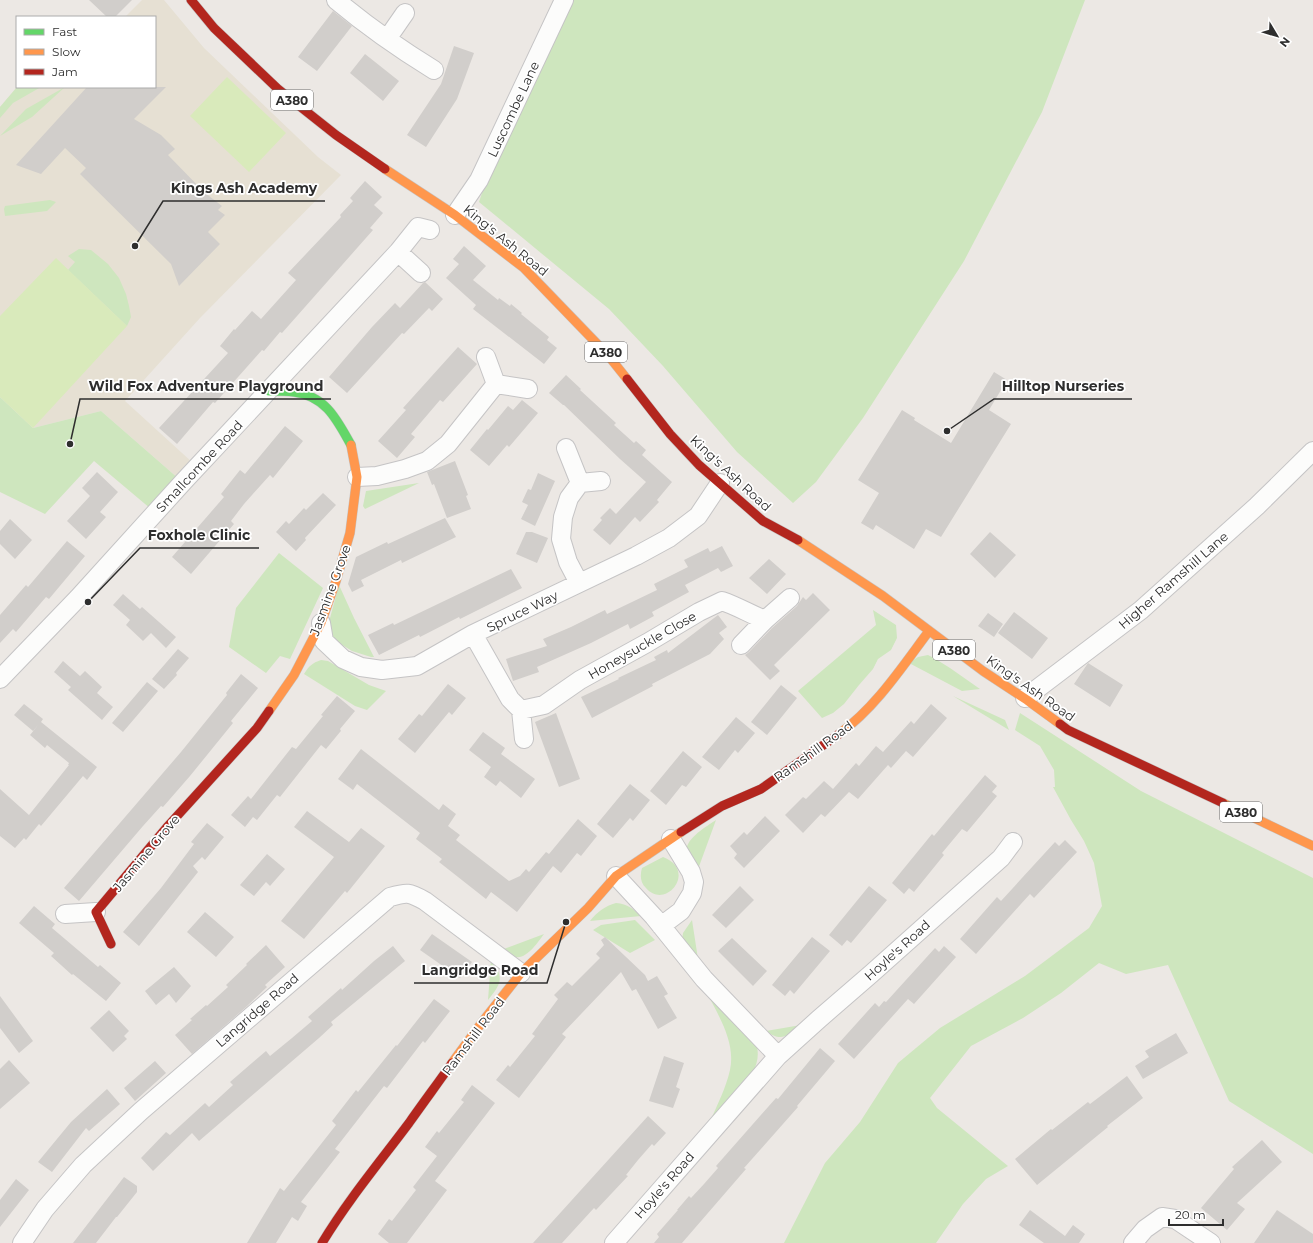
<svg xmlns="http://www.w3.org/2000/svg" width="1313" height="1243" viewBox="0 0 1313 1243" font-family="Montserrat,sans-serif">
  <rect width="100%" height="100%" fill="#ece8e4"/>
  <!-- education -->
  <path fill="#e6e0d3" d="M142,0H164L204,48L318,157L341,175L200,318L125,401L193,463L179,479L101,411L33,428L0,397V107L17,87H155V17H125Z"/>
  <!-- green -->
  <path fill="#cee6be" d="M573,0H1085L1042,112L964,261L863,418L816,482L793,503L737,452L663,366L609,309L479,202L485,184Z
    M17,87H41L13,103L0,118V107Z
    M65,87L32,117L0,136L26,109Z
    M50,200L56,202L47,211L5,216L4,209L5,206Z
    M79,249L91,250L108,264L119,278L126,294L129,306L131,317L127,326L68,270L75,262L68,256Z
    M0,397L33,428L101,411L179,479L151,509L94,461L45,514L0,492Z
    M419,483L365,509L363,506L366,491Z
    M279,553L323,588L290,659L280,656L266,673L229,647L236,608Z
    M339,585L354,618L374,657H371L352,651L331,638L327,629Z
    M873,610L896,625L897,638L891,650L878,659L873,669L859,685L844,704L833,713L822,718L798,691L876,625Z
    M928,655L934,658L950,668L980,689L962,691L909,663L918,657Z
    M321,660L328,661L369,685L386,691L367,710L355,706L304,674C309,666 312,663 321,660Z
    M953,696L1005,720L1009,730Z
    M1020,713L1141,791L1313,878V1154L1229,1101L1168,965L1126,974L1099,963L1061,993L1023,1018L971,1046L930,1098L937,1108L1008,1166L986,1179L963,1204L936,1243H784L825,1163L860,1122L898,1063L940,1028L1025,976L1089,928L1102,906L1094,863L1084,841L1071,820L1053,787H1055L1054,770L1040,746L1015,730Z
    M716,820L697,872C694,867 689,861 687,855C682,840 706,827 716,820Z
    M663,857C698,870 666,911 646,888C640,882 640,875 642,868Z
    M616,903C628,904 633,909 641,916L590,921C597,912 605,906 616,903Z
    M635,920L655,940L630,953L593,930L601,925Z
    M692,920L698,959L682,940L683,933Z
    M544,934C538,942 527,959 516,957C510,957 506,953 501,950Z
    M491,960C505,978 501,984 488,1000Z
    M706,991L757,1046C759,1057 757,1063 753,1073L710,1122C717,1105 726,1088 730,1070C736,1042 718,1015 706,991Z
    M801,1025C788,1035 782,1043 766,1031Z"/>
  <!-- pitch -->
  <path fill="#d9eabb" d="M227,77L286,133L249,172L190,116Z
    M56,258L127,326L33,428L0,397V316Z"/>
  <!-- building -->
  <path fill="#d1cecb" d="M89,0H132L115,17H107Z
    M333,11L352,26L317,71L298,57Z
    M454,46L474,53L457,99L426,147L407,135L441,84Z
    M365,54L399,81L383,101L350,73Z
    M87,87H166L134,119L161,135L175,149L168,155L204,192L222,206L218,210L225,215L208,232L220,244L179,286L171,264L80,174L86,168L65,148L41,174L16,165Z
    M365,181L382,197L374,205L383,213L370,228L373,230L282,333L280,332L264,351L262,350L215,403L213,402L177,444L159,428L228,353L220,346L234,329L235,330L252,311L261,319L296,280L288,273L341,217L340,215L353,201L350,198Z
    M464,246L486,266L473,280L498,300L499,298L510,306L511,304L522,313L521,314L549,337L547,340L557,348L544,364L473,309L476,305L446,278L459,264L453,259Z
    M425,282L443,299L432,311L429,308L404,334L402,333L347,393L329,377L372,327L395,303L400,308L423,283Z
    M458,347L477,364L443,402L440,400L411,434L415,437L397,458L378,441L406,410L403,408Z
    M994,372L1007,380L989,410L1011,424L941,537L926,529L914,549L876,525L873,530L861,523L879,493L858,480L902,410L915,418L914,420L951,443Z
    M566,375L581,389L580,390L616,423L614,425L634,443L636,441L646,450L642,455L672,482L657,500L659,502L640,522L635,517L610,545L593,530L602,520L600,518L610,508L616,514L646,482L620,459L564,405H563L549,393Z
    M522,400L538,413L509,447L507,445L489,466L470,450L487,429L488,430L508,406L513,410Z
    M285,426L303,441L273,478L270,475L244,504L231,521L234,524L191,574L172,557L224,497L221,494L240,470L245,474Z
    M455,461L468,495L466,496L471,509L447,518L434,484L432,485L427,472Z
    M97,472L118,492L100,512L106,517L86,539L67,521L90,496L82,488Z
    M538,473L555,481L535,526L521,519L528,505L522,502L528,489L531,490Z
    M323,493L336,505L305,538L306,540L296,551L276,532L286,521L289,524L304,508L306,510Z
    M445,518L456,537L402,563L401,560L361,580L364,586L352,592L348,584L356,557L387,542L388,544Z
    M10,519L32,540L15,559L0,544V531Z
    M526,532H532L548,538L537,563L516,554Z
    M990,532L1016,555L995,578L970,554Z
    M67,541L85,556L49,599L46,597L16,632L13,629L0,643V615L26,585L28,587Z
    M722,546L733,566L721,572L718,568L685,585L689,592L652,612L654,616L630,629L628,624L591,643L537,667L539,672L513,681L506,659L547,646L543,639L571,627L605,610L607,614L657,590L654,584L688,567L684,560L708,548L710,552Z
    M769,559L786,574L767,594L749,578Z
    M511,569L522,588L460,619L459,617L420,637L419,635L379,655L368,635L393,623L394,625Z
    M813,593L830,610L774,665L780,671L770,680L745,655L749,652L772,628L797,606L803,597L806,600Z
    M123,594L140,609L142,607L176,637L166,648L151,633L143,641L126,625L130,620L113,605Z
    M1014,612L1048,638L1032,659L998,633Z
    M988,613L1003,624L994,637L978,626Z
    M718,615L727,627L719,633L724,639L710,654L652,684L653,686L592,718L581,697L619,679L618,678L656,660L654,657L667,650L668,653Z
    M178,649L189,658L176,673L177,675L164,689L152,679Z
    M63,661L80,676L85,671L102,687L97,693L113,707L102,720L68,690L71,687L54,672Z
    M1088,663L1123,685L1110,707L1074,684Z
    M241,674L258,688L231,721L233,723L190,776L163,807L161,806L143,826L79,901L64,888L181,752L227,695L226,693Z
    M147,682L158,691L123,732L112,723Z
    M448,684L466,698L452,715L449,712L415,753L398,739L419,714L422,716Z
    M781,685L797,698L767,735L751,722Z
    M337,696L355,711L340,729L341,731L340,732L326,749L321,745L280,797L277,795L257,820L253,817L245,827L231,815L248,796L251,799L292,747L296,749L323,716L321,715Z
    M24,704L43,719L41,722L97,767L87,780L83,776L41,826L39,824L26,840L24,838L15,848L0,836V789L29,815L69,765H68L69,763L47,745L45,748L30,735L39,724L33,731L14,715Z
    M931,704L947,718L913,757L906,751L891,768L888,765L858,799L849,792L825,817L821,814L803,833L785,815L803,797L806,799L824,781L833,789L856,763L859,766L876,746L883,752L911,721L914,724Z
    M556,713L580,779L559,787L535,722Z
    M736,717L755,733L738,753L735,750L719,770L702,757Z
    M483,732L505,748L501,754L535,779L521,798L500,781L496,786L484,777L491,767L469,750Z
    M361,749L439,810L443,804L456,814L448,826L460,835L456,840L509,881L520,876L526,869L529,872L546,852L549,854L578,819L597,836L581,856L577,853L561,873L553,866L517,912L491,892L486,899L439,862L442,859L416,839L420,833L357,784L353,790L338,779Z
    M683,751L702,767L686,787L682,785L666,805L650,791Z
    M985,775L997,786L992,792L997,796L967,832L962,829L942,853L944,855L914,892L909,888L904,894L892,883L932,834L934,836Z
    M630,784L650,800L633,821L630,818L613,838L597,824Z
    M307,811L349,842L361,828L385,846L347,893L345,891L304,939L281,921L334,857L294,827Z
    M765,816L780,831L744,868L734,858L737,854L730,846L744,832L747,835Z
    M207,823L224,837L205,860L202,857L193,866L198,872L139,946L123,932L161,888L194,844L191,842Z
    M1065,840L1077,852L1034,898L1030,894L976,954L960,939L997,897L1001,901L1055,842L1059,846Z
    M267,854L285,869L270,886L266,882L254,896L240,885Z
    M740,886L754,900L726,928L712,915Z
    M869,886L887,900L851,943L847,940L842,946L829,935Z
    M34,906L55,924L52,928L98,967L100,965L121,983L106,1001L73,974L72,975L51,956L54,953L19,923Z
    M205,912L234,937L216,957L187,932Z
    M432,934L472,962L460,978L420,950Z
    M605,937L645,975L648,981L657,976L668,994L664,996L677,1018L658,1029L636,989L632,991L621,972L562,1034L566,1037L519,1098L496,1080L508,1065L510,1067L535,1036L532,1034L558,999L554,995L567,982L572,986L600,958L596,954L604,945L601,940Z
    M812,937L830,951L794,994L790,990L785,996L772,985Z
    M732,938L767,971L753,986L718,951Z
    M266,945L285,967L265,985L267,987L245,1008L192,1054L175,1035L192,1020L190,1019L206,1005L207,1006L228,987L226,985L247,965L246,964Z
    M393,946L405,961L331,1022L333,1025L319,1038L199,1141L192,1133L153,1171L141,1158L166,1132L170,1135L205,1103L209,1107L233,1085L230,1082L266,1051L270,1056L292,1038L312,1021L308,1017L341,988L342,990L374,961Z
    M944,946L956,957L914,1004L908,999L854,1059L838,1044L875,1003L879,1007L884,1001L886,1002L935,948L939,952Z
    M174,967L191,986L176,1003L169,994L156,1005L145,991Z
    M0,996L33,1041L19,1053L0,1028Z
    M434,999L450,1011L425,1043L423,1041L387,1088L384,1086L335,1149L340,1152L301,1202L307,1206L298,1221L292,1217L276,1243H247L280,1188L284,1191L336,1125L332,1121L356,1090L358,1092L396,1045L397,1046Z
    M109,1010L129,1031L124,1036L127,1039L113,1052L90,1028Z
    M1176,1033L1188,1053L1143,1079L1135,1066L1149,1057L1145,1051Z
    M820,1048L835,1061L797,1106L798,1107L744,1168L746,1169L682,1243H654L659,1237L657,1234L678,1210H677L689,1196L691,1198L704,1184L718,1168L716,1166L776,1098L778,1099Z
    M664,1056L684,1063L676,1087L680,1089L673,1108L649,1101Z
    M9,1060L30,1083L0,1109V1069Z
    M155,1061L166,1073L135,1101L124,1088Z
    M1127,1076L1143,1098L1107,1126L1108,1127L1037,1185L1015,1159L1051,1129L1052,1130L1088,1102L1090,1104Z
    M472,1085L495,1103L435,1181L447,1190L407,1243H389L378,1234L389,1219L392,1221L416,1190L413,1187L437,1156L425,1147L437,1131L439,1133L464,1102L461,1100Z
    M107,1089L120,1104L89,1131L86,1128L52,1172L38,1162L71,1122Z
    M648,1116L666,1133L654,1146L652,1144L638,1160L626,1175L628,1176L596,1210L594,1208L562,1243H533Z
    M1262,1140L1282,1162L1237,1203L1245,1209L1227,1230L1201,1208L1234,1169L1232,1167Z
    M124,1177L137,1186V1192L117,1217H116L96,1243H73Z
    M16,1179L29,1190L0,1227V1200Z
    M1030,1210L1065,1236L1073,1225L1085,1234L1079,1243H1044L1019,1225Z
    M1277,1210L1313,1234V1243H1254Z"/>
  <g fill="none" stroke-linecap="round" stroke-linejoin="round">
    <!-- street casing -->
    <g stroke="#c5c4c5" stroke-width="20">
      <path id="street" d="M336,0C367,26 400,49 434,70
        M387,39L405,13
        M455,215L479,180L564,0
        M398,252L421,273
        M496,384L528,389
        M566,448L580,483
        M357,477L377,476L405,469L427,461L448,444L496,384L486,357
        M579,583L568,562L561,539L563,517L569,498L580,483L601,481
        M321,623L324,641L343,659L361,667L382,670L417,666L473,634L636,556L669,538L698,516L720,483
        M473,634L510,699L521,710L544,705L580,680L647,643L699,612L722,601C737,606 750,614 765,620L790,598
        M741,645L765,620
        M0,679L78,598L184,481L398,252L418,227L430,230
        M1025,698L1141,610L1257,506L1313,451
        M521,710L524,739
        M616,876L654,917L704,979L778,1056
        M65,914L96,912
        M661,926L681,911L692,893L694,882L691,872L671,839
        M22,1243L45,1209L83,1165L141,1111L390,897C407,892 409,892 425,901L521,973
        M614,1243L778,1056L819,1019L871,974L1001,858L1013,842
        M1133,1243L1145,1229L1162,1217L1175,1219L1211,1243"/>
    </g>
    <!-- fast casing -->
    <g stroke="#c5c4c5" stroke-width="10">
      <path id="fast" d="M269,391C277,391 286,391 294,392C326,396 337,420 351,445"/>
    </g>
    <!-- slow casing -->
    <g stroke="#c5c4c5" stroke-width="10">
      <path id="slow" d="M385,169L455,215L524,268L607,354L627,379
        M798,540L883,596L983,671L1027,700L1060,724
        M269,711L294,675L321,623L336,581L350,533L357,477L351,445
        M839,734C876,707 902,667 929,631
        M1223,803L1313,846
        M452,1063L483,1021L521,973L588,908L616,876L681,832"/>
    </g>
    <!-- jam casing -->
    <g stroke="#c5c4c5" stroke-width="10">
      <path id="jam" d="M191,0L214,28L278,89L336,135L385,169
        M627,379L670,434L699,465L763,521L798,540
        M1060,724L1068,730L1223,803
        M681,832L722,806L761,789L839,734
        M111,944L96,912L168,826L257,728L269,711
        M322,1243C348,1200 379,1163 409,1123C423,1103 438,1083 452,1063"/>
    </g>
    <!-- street -->
    <use href="#street" stroke="#fcfcfb" stroke-width="18"/>
    <!-- fast -->
    <use href="#fast" stroke="#63d668" stroke-width="9"/>
    <!-- slow -->
    <use href="#slow" stroke="#ff974d" stroke-width="9"/>
    <!-- jam -->
    <use href="#jam" stroke="#b3261e" stroke-width="9"/>
  </g>
  <g text-anchor="middle" dominant-baseline="central" stroke-width="3.5" stroke-linejoin="round" paint-order="stroke">
    <!-- shield labels -->
    <g fill="#fff" stroke="#6d6d6d" stroke-width="1">
      <rect x="271" y="90" width="42" height="20" rx="3"/>
      <rect x="585" y="342" width="42" height="20" rx="3"/>
      <rect x="933" y="640" width="42" height="20" rx="3"/>
      <rect x="1220" y="802" width="42" height="20" rx="3"/>
    </g>
    <g font-size="12" font-weight="bold" fill="#2e2e2e">
      <text x="292" y="100">A380</text>
      <text x="606" y="352">A380</text>
      <text x="954" y="650">A380</text>
      <text x="1241" y="812">A380</text>
    </g>
    <!-- street labels -->
    <g font-size="13" fill="#2e2e2e" stroke="#fff">
      <text transform="translate(513 109) rotate(-65)">Luscombe Lane</text>
      <text transform="translate(506 240) rotate(39)">King's Ash Road</text>
      <text transform="translate(199 466) rotate(-47)">Smallcombe Road</text>
      <text transform="translate(731 473) rotate(43)">King's Ash Road</text>
      <text transform="translate(1173 580) rotate(-41)">Higher Ramshill Lane</text>
      <text transform="translate(330 590) rotate(-70)">Jasmine Grove</text>
      <text transform="translate(522 611) rotate(-26)">Spruce Way</text>
      <text transform="translate(642 645) rotate(-30)">Honeysuckle Close</text>
      <text transform="translate(1031 688) rotate(35)">King's Ash Road</text>
      <text transform="translate(813 751) rotate(-36)">Ramshill Road</text>
      <text transform="translate(146 853) rotate(-50)">Jasmine Grove</text>
      <text transform="translate(897 950) rotate(-42)">Hoyle's Road</text>
      <text transform="translate(257 1010) rotate(-41)">Langridge Road</text>
      <text transform="translate(473 1036) rotate(-53)">Ramshill Road</text>
      <text transform="translate(664 1185) rotate(-49)">Hoyle's Road</text>
    </g>
  </g>
  <!-- callouts -->
  <path fill="none" stroke="#2e2e2e" stroke-width="1.5" d="M135 246L163 201H325M947 431L994 399H1132M70 444L80 399H331M88 602L140 548H259M566 922L547 983H414"/>
  <g fill="#2e2e2e" stroke="#fff" stroke-width="1.5">
    <circle cx="135" cy="246" r="4"/>
    <circle cx="947" cy="431" r="4"/>
    <circle cx="70" cy="444" r="4"/>
    <circle cx="88" cy="602" r="4"/>
    <circle cx="566" cy="922" r="4"/>
  </g>
  <g font-size="14" text-anchor="middle" font-weight="bold" fill="#2e2e2e" stroke="#fff" stroke-width="3.5" stroke-linejoin="round" paint-order="stroke">
    <text x="244" y="193">Kings Ash Academy</text>
    <text x="1063" y="391">Hilltop Nurseries</text>
    <text x="206" y="391">Wild Fox Adventure Playground</text>
    <text x="199" y="540">Foxhole Clinic</text>
    <text x="480" y="975">Langridge Road</text>
  </g>
  <!-- legend -->
  <rect x="16" y="16" width="140" height="72" fill="#ffffff" stroke="#ababab"/>
  <rect x="24" y="29" width="20" height="6" fill="#63d668" stroke="#ababab"/>
  <text x="52" y="36" font-size="12" fill="#2e2e2e">Fast</text>
  <rect x="24" y="49" width="20" height="6" fill="#ff974d" stroke="#ababab"/>
  <text x="52" y="56" font-size="12" fill="#2e2e2e">Slow</text>
  <rect x="24" y="69" width="20" height="6" fill="#b3261e" stroke="#ababab"/>
  <text x="52" y="76" font-size="12" fill="#2e2e2e">Jam</text>
  <!-- north arrow -->
  <g transform="translate(1277 36) rotate(128)" stroke="#ffffff" stroke-width="3" paint-order="stroke">
  <path d="M0-3L7 15L0 10L-7 15Z" fill="#2e2e2e"/>
  <text y="-6" font-size="11" font-weight="bold" text-anchor="middle" fill="#2e2e2e">N</text>
  </g>
  <!-- scale -->
  <path d="M1169 1219v6h54v-6" fill="none" stroke="#2e2e2e" stroke-width="2"/>
  <text x="1175" y="1219" font-size="12" fill="#2e2e2e" stroke="#ffffff" stroke-width="3" paint-order="stroke">20 m</text>
</svg>
